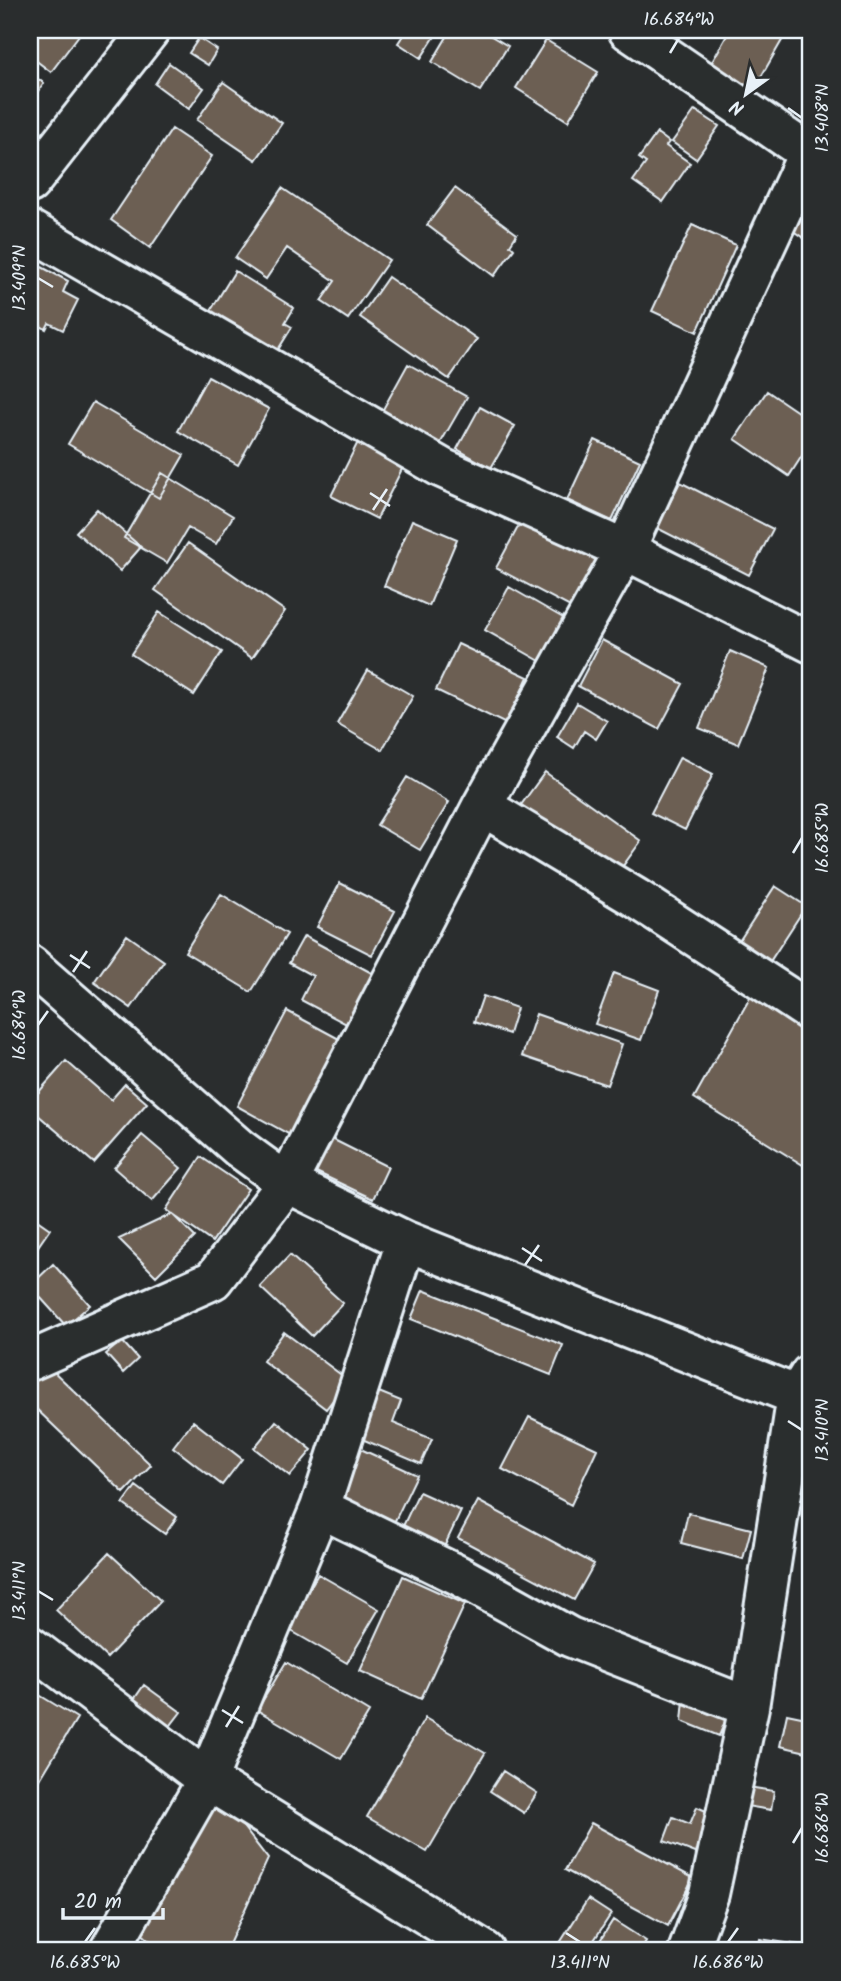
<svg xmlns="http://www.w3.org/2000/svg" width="841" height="1981" viewBox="0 0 841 1981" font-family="Kalam,sans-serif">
  <rect width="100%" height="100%" fill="#2a2d2e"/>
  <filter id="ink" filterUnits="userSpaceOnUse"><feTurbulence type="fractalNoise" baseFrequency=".0143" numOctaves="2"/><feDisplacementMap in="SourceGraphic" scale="14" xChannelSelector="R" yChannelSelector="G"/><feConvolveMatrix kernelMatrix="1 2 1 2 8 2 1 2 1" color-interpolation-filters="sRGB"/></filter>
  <g filter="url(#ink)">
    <!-- building -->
    <path fill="#6c5e52" stroke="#e8f1f8" stroke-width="2" d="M30,30H73L79,35L51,72L30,56Z
      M403,30H439L421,58L398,43L406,31Z
      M451,30H481L508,46L480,91L432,62Z
      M730,30H788L750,96L707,71Z
      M199,38L217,50L208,65L189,53Z
      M546,40L598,72L568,121L516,88Z
      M169,63L204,88L189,109L155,84Z
      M30,74L44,83L30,105Z
      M223,82L282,123L256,160L197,120Z
      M695,110L719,126L696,159L672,142Z
      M172,129L212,156L150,248L111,220Z
      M657,133L669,142L666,146L690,163L663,202L633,181L646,163L639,158Z
      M282,188L389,260L348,319L321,301L335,281L287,248L266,279L235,258Z
      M455,188L517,234L510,245L514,249L494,276L427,225Z
      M800,198L811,205V243L783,224Z
      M692,225L736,245L697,332L652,311Z
      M38,265L68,281L63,292L78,300L63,330L49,323L46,329L30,320V273L33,275Z
      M235,271L294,308L285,323L292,327L271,361L205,320Z
      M388,277L477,339L449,379L360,317Z
      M408,364L467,397L440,444L382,411Z
      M208,376L269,409L238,465L178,431Z
      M767,391L811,421V442L789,476L735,439Z
      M93,402L184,455L159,498L68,444Z
      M480,407L515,426L491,468L457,449Z
      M362,434L408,457L377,519L331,496Z
      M595,440L640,461L612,521L567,500Z
      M162,473L233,516L216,544L188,528L167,563L124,538Z
      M680,482L773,529L749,575L657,528Z
      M97,509L141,547L120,571L76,532Z
      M524,516L599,557L572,608L496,568Z
      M412,520L457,539L429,606L384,586Z
      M188,543L285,611L252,658L155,590Z
      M509,587L565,619L540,661L485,630Z
      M159,612L222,652L194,695L131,654Z
      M602,640L683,684L659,729L578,686Z
      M458,644L528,677L506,724L436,690Z
      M730,651L769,668L738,744L699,728Z
      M368,670L413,696L382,750L337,724Z
      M577,703L607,721L596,739L584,731L574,748L557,737Z
      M680,757L713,774L685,830L651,813Z
      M545,772L641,841L617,874L521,805Z
      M407,777L449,802L420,850L377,825Z
      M340,883L395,911L372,955L317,927Z
      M775,886L806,906L767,966L736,946Z
      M221,894L287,934L251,992L185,952Z
      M127,935L164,961L131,1008L94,982Z
      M304,936L379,977L352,1027L301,1000L313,976L289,963Z
      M614,973L659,990L641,1040L595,1024Z
      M756,987L811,1024V1170L694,1098Z
      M483,996L517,1008L509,1034L474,1022Z
      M287,1011L341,1040L290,1135L237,1106Z
      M536,1014L622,1044L607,1085L522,1056Z
      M66,1061L111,1100L125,1084L147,1103L94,1163L30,1108V1102Z
      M142,1135L181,1168L152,1201L114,1168Z
      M330,1138L388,1167L373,1199L314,1171Z
      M201,1157L248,1189L212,1242L166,1210Z
      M172,1214L195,1237L156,1276L119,1239Z
      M30,1215L50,1229L30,1258Z
      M290,1255L343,1303L312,1336L260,1287Z
      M53,1264L90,1305L66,1326L30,1286Z
      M423,1290L563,1345L551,1375L411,1319Z
      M284,1332L348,1380L326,1409L263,1361Z
      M122,1341L138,1359L123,1373L106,1354Z
      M48,1366L151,1465L124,1493L30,1403V1385Z
      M369,1388L401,1401L393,1423L432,1439L421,1464L350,1434Z
      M529,1417L597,1449L571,1505L502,1469Z
      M193,1421L242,1459L222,1485L173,1447Z
      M276,1421L312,1450L290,1476L254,1448Z
      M352,1445L417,1475L391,1529L327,1498Z
      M136,1486L177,1517L165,1534L123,1504Z
      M419,1492L461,1511L438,1560L396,1541Z
      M478,1501L594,1564L574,1600L458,1538Z
      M688,1513L751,1529L743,1559L681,1543Z
      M109,1553L161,1601L107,1658L56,1610Z
      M318,1574L379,1609L347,1663L286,1628Z
      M403,1576L465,1604L421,1699L360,1671Z
      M286,1662L369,1712L341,1759L257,1710Z
      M144,1685L181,1712L164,1734L128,1708Z
      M36,1693L77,1718L39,1781L30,1776V1702Z
      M684,1700L727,1717L719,1736L682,1721Z
      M787,1714L811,1719V1753L780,1746Z
      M425,1718L485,1753L427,1852L367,1817Z
      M503,1771L537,1793L524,1813L490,1791Z
      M207,1780L268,1859L226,1951H161L137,1929Z
      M748,1787L774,1791L771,1810L746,1806Z
      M697,1807L713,1814L698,1854L664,1841L673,1817L690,1824Z
      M591,1823L693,1878L668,1926L565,1870Z
      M588,1899L611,1914L587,1951H560L556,1949Z
      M613,1920L646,1941L640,1951L594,1950Z
      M760,1939L800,1945L799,1951H758Z"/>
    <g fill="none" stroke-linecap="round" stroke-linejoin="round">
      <!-- street casing -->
      <g stroke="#e8f1f8" stroke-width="44">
        <path id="street" d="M628,30L811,155
          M30,183L150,30
          M30,230L442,468L625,550L811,643
          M482,806L636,898L811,1012
          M30,965L239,1148L287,1183L406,1241L811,1401
          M30,1361L213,1280L287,1183L482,806L625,550L811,147
          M320,1508L458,1575L570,1637L749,1707
          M30,1646L207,1780L485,1951
          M109,1951L207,1780L320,1508L406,1241
          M688,1951L709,1894L749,1707L797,1395L810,1374"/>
      </g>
      <!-- street -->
      <use href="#street" stroke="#2a2d2e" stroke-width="38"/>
    </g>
  </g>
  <!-- ticks -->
  <path fill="none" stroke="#e8f1f8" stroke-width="2.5" d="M670,53L679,38M788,108L802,118M38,278L53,287M370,493L390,506M373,510L387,489M793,853L802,838M70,955L90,968M73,972L87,951M38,1025L48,1011M522,1248L542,1261M525,1265L539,1245M788,1421L802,1430M38,1591L53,1600M222,1710L243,1723M226,1727L239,1706M793,1843L802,1828M566,1933L580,1942M85,1942L95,1928M728,1942L738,1928"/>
  <!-- margin -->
  <rect width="841" height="1981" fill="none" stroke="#2a2d2e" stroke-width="77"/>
  <!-- north arrow -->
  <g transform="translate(746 94) rotate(213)" stroke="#2a2d2e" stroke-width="5" paint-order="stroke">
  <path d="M0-5L12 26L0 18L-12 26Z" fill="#e8f1f8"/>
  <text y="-10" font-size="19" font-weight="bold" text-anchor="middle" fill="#e8f1f8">N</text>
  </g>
  <!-- scale -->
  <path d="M63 1908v10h100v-10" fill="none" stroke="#e8f1f8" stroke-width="3.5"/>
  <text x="74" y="1908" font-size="21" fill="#e8f1f8" stroke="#2a2d2e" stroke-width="5" paint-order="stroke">20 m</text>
  <rect x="38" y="38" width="764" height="1904" fill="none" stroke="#e8f1f8" stroke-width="2.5"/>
  <g font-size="18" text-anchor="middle" fill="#e8f1f8">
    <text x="679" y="25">16.684°W</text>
    <text transform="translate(822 118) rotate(-90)" y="6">13.408°N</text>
    <text transform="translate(19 278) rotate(-90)" y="6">13.409°N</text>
    <text transform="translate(822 838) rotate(-90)" y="6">16.685°W</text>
    <text transform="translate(19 1025) rotate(-90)" y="6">16.684°W</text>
    <text transform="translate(822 1430) rotate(-90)" y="6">13.410°N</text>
    <text transform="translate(19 1591) rotate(-90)" y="6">13.411°N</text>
    <text transform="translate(822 1828) rotate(-90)" y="6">16.686°W</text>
    <text x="85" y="1968">16.685°W</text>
    <text x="580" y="1968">13.411°N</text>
    <text x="728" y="1968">16.686°W</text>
  </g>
</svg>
